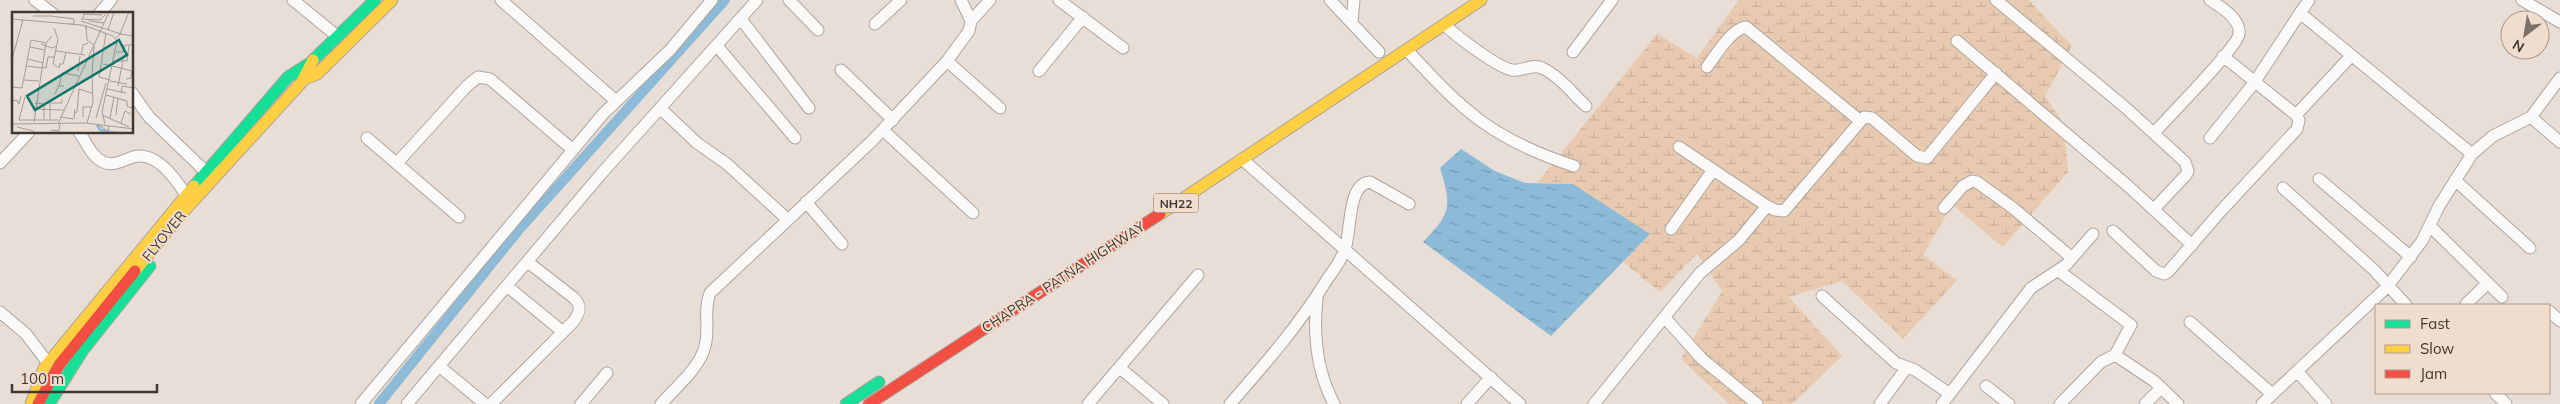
<svg xmlns="http://www.w3.org/2000/svg" width="2560" height="404" viewBox="0 0 2560 404" font-family="Mulish,sans-serif">
  <defs>
    <pattern id="wetland-marsh" width="20" height="14" patternUnits="userSpaceOnUse" patternTransform="scale(1.25)"><rect width="20" height="14" fill="#e8cab1"/><path d="M1 5h8M5 5V1M11 12h8M15 12V8" fill="none" stroke="#c8ae99"/></pattern>
    <pattern id="water-ripples" width="26" height="14" patternUnits="userSpaceOnUse" patternTransform="scale(1.25)"><rect width="26" height="14" fill="#8dbad7"/><path d="M2 4q2-2 4 0t4 0M15 11q2-2 4 0t4 0" fill="none" stroke="#7598af"/></pattern>
  </defs>
  <rect width="100%" height="100%" fill="#e9ded6"/>
  <!-- wetland -->
  <path fill="url(#wetland-marsh)" d="M1739,0H2029L2072,46L2045,96L2064,124L2068,172L2003,247L1952,205L1923,255L1957,280L1903,339L1842,281L1789,297L1842,356L1792,404H1729L1681,359L1722,291L1697,254L1660,292L1623,262L1650,235L1573,184L1537,183L1657,34L1697,58Z"/>
  <!-- water -->
  <path fill="url(#water-ripples)" d="M1461,149L1495,171L1525,183L1573,184L1650,234L1551,336L1423,242C1451,213 1452,207 1440,168Z"/>
  <g fill="none" stroke-linecap="round" stroke-linejoin="round">
    <!-- canal -->
    <path stroke="#8dbad7" stroke-width="10" d="M379,404L517,232L725,0"/>
    <!-- street casing -->
    <g stroke="#aea59e" stroke-width="13">
      <path id="street" d="M35,0L53,14
        M293,0L337,36
        M501,0L616,101
        M789,0L818,30
        M1059,0L1123,48
        M1330,0L1379,52
        M1996,0L2126,108L2185,162L2188,171L2186,175L2154,209
        M2309,0L2300,13L2472,154
        M2522,0L2560,22
        M99,14L111,0
        M741,19L809,108
        M971,21L990,0
        M1352,22L1354,0
        M875,24L901,0
        M1445,25C1456,36 1497,67 1512,70C1522,72 1532,63 1542,68C1558,75 1573,94 1586,106
        M1957,41L2128,186L2192,245
        M717,46L795,138
        M1407,50C1464,112 1492,139 1574,166
        M1573,52L1612,0
        M2223,56L2296,115L2351,56
        M947,61L1000,108
        M1707,67C1717,54 1730,30 1746,27L1859,120
        M841,70L893,120
        M1039,71L1083,17
        M132,93L149,117L206,172
        M660,108L697,143L727,164L787,219
        M2531,117L2560,142
        M883,130L973,213
        M79,132C87,143 91,156 103,162C113,167 123,160 133,157C156,150 176,179 186,195
        M2154,133C2168,117 2237,48 2239,34C2241,19 2221,7 2210,0
        M367,138L459,217
        M2210,138L2254,83L2300,13
        M1679,147L1767,206L1775,210L1784,211L1864,117L1872,118L1917,156L1927,158L1996,73
        M1242,159L1520,404
        M0,163L29,132
        M397,163L467,86L478,77L490,79L573,150
        M2319,179L2411,257
        M2455,180L2530,248
        M2283,188L2374,270L2406,305
        M806,202L842,244
        M1944,208L1963,186L1972,181L1977,182L2013,208L2072,258
        M2430,226L2502,297
        M1671,229L1713,170
        M2113,231L2156,271L2164,274L2168,272L2220,212L2297,129L2299,120L2296,115
        M2059,271L2131,325L2115,355
        M508,287L563,332
        M1822,296L1896,363L1915,370L1950,394
        M1317,298C1313,335 1316,370 1334,404
        M2466,304L2487,284
        M2549,311L2560,321
        M0,312L26,334L48,363
        M1665,318L1702,359L1757,404
        M2190,322L2272,394
        M439,366L485,404
        M1120,368L1163,404
        M2297,371L2326,404
        M1986,386L2009,404
        M2495,393L2506,404
        M361,404L603,114L670,50L712,0
        M407,404L601,174L757,0
        M491,404L573,322C580,313 582,306 574,298L529,263
        M581,404L607,373
        M661,404C675,388 700,368 705,346C710,328 703,311 710,293L872,141L947,61L969,31L971,21L961,0
        M1088,404L1198,275
        M1230,404C1265,364 1300,324 1328,278C1334,270 1340,261 1344,252C1352,235 1346,184 1370,182L1409,204
        M1467,404L1491,377
        M1594,404L1700,273L1739,240L1767,206
        M1880,404L1907,367
        M1942,404L2031,288L2066,265L2093,234
        M2060,404L2101,362L2115,355L2154,381L2178,404
        M2145,404L2161,388
        M2262,404L2387,287L2422,241L2439,206L2472,154L2493,136L2531,117L2560,78"/>
    </g>
    <!-- fast casing -->
    <g stroke="#aea59e" stroke-width="13">
      <path id="fast" d="M313,60L375,0
        M194,186L288,77L310,63
        M49,404L83,350L150,266
        M846,404L879,382"/>
    </g>
    <!-- slow casing -->
    <g stroke="#aea59e" stroke-width="13">
      <path id="slow" d="M304,79L317,74L392,0
        M1160,214L1481,0
        M135,271L183,212L301,83L313,60
        M31,404L44,368L194,186"/>
    </g>
    <!-- jam casing -->
    <g stroke="#aea59e" stroke-width="13">
      <path id="jam" d="M38,404L59,365L135,271
        M869,404L1160,214"/>
    </g>
    <!-- street -->
    <use href="#street" stroke="#fcfaf9" stroke-width="11"/>
    <!-- fast -->
    <use href="#fast" stroke="#16e098" stroke-width="11"/>
    <!-- slow -->
    <use href="#slow" stroke="#ffcf43" stroke-width="11"/>
    <!-- jam -->
    <use href="#jam" stroke="#f24e42" stroke-width="11"/>
  </g>
  <g text-anchor="middle" dominant-baseline="central" stroke-width="4" stroke-linejoin="round" paint-order="stroke">
    <!-- shield labels -->
    <rect fill="#f1ddce" stroke="#756a61" stroke-width="1" x="1153.5" y="193.5" width="45" height="19" rx="4"/>
    <g font-size="12" font-weight="bold" fill="#403832">
      <text x="1176" y="203">NH22</text>
    </g>
    <!-- street labels -->
    <g font-size="14" fill="#403832" stroke="#f1ddce">
      <text transform="translate(164 236) rotate(-51)">FLYOVER</text>
      <text transform="translate(1063 277) rotate(-33)">CHAPRA - PATNA HIGHWAY</text>
    </g>
  </g>
  <!-- overview -->
  <g transform="translate(12 12)">
    <rect width="121" height="121" fill="#e9ded6"/>
    <path fill="none" stroke="#8dbad7" stroke-width="2.5" d="M85,113L88,118L104,121"/>
    <path fill="none" stroke="#a59c94" stroke-width="1" d="M21,4H39M39,4L62,7V12H58M71,6L72,2L90,3M0,7L69,13L74,14V17M69,7L88,8L94,2M69,9L109,22M77,9L92,11M74,14L101,24L105,29L90,100L93,112M74,14L75,28L82,33M42,16L46,27L41,52L47,56L48,52M96,18L102,0M94,21L87,65L98,68M108,22L117,0M104,26L108,22L122,24M29,32L40,36L45,34M18,35L33,38M44,39L73,43M104,40H111L113,33H122M69,43L71,33L76,31M0,47L11,8M16,47L31,51M102,49H115L117,33M47,52H51L54,41M91,52L109,56M14,54L30,56M30,55L34,56L36,45H42M109,56L120,59L119,66L114,67M66,59L68,44M80,63L82,34M12,68L27,69M98,69L115,72M47,74L50,61L67,64M106,74L112,43M0,75L10,76L19,28L34,31M95,77L114,81M109,81L110,74L122,76M42,83L47,74H52M94,83L115,89V94L122,97M13,85L7,108H46M0,89L5,88L7,92L9,84M23,91L32,92V107M21,97L52,98M62,101L65,100L67,77L80,81M90,103L117,115M104,103L106,86M48,105L62,107L63,97M71,105V95H79M84,106L94,71M98,106L102,85M38,107V91H50V87M22,110L34,31L40,24M75,111L81,90L80,63M109,111L113,99L119,102M0,112L73,111L122,117M46,112L97,0M86,113L96,119L97,114M5,115L22,119M39,118L47,119L48,112"/>
    <path fill="#0f766e" fill-opacity="0.15" stroke="#0f766e" stroke-width="2.5" d="M107,28L115,43L23,98L15,84Z"/>
    <rect width="121" height="121" fill="none" stroke="#403832" stroke-width="2.5"/>
  </g>
  <!-- legend -->
  <rect x="2375" y="304" width="175" height="90" fill="#f1ddce" stroke="#aa9b90"/>
  <rect x="2385" y="320" width="25" height="8" fill="#16e098" stroke="#aa9b90"/>
  <text x="2420" y="329" font-size="15" fill="#403832">Fast</text>
  <rect x="2385" y="345" width="25" height="8" fill="#ffcf43" stroke="#aa9b90"/>
  <text x="2420" y="354" font-size="15" fill="#403832">Slow</text>
  <rect x="2385" y="370" width="25" height="8" fill="#f24e42" stroke="#aa9b90"/>
  <text x="2420" y="379" font-size="15" fill="#403832">Jam</text>
  <!-- north arrow -->
  <g transform="translate(2525 35) rotate(211)"><circle r="24" fill="#f1ddce" stroke="#aa9b90"/>
  <path d="M0-4L9 19L0 12L-9 19Z" fill="#7b726b"/>
  <text y="-8" font-size="14" font-weight="bold" text-anchor="middle" fill="#403832">N</text>
  </g>
  <!-- scale -->
  <path d="M12 384v8h145v-8" fill="none" stroke="#403832" stroke-width="2.5"/>
  <text x="20" y="384" font-size="15" fill="#403832" stroke="#f1ddce" stroke-width="4" paint-order="stroke">100 m</text>
</svg>
